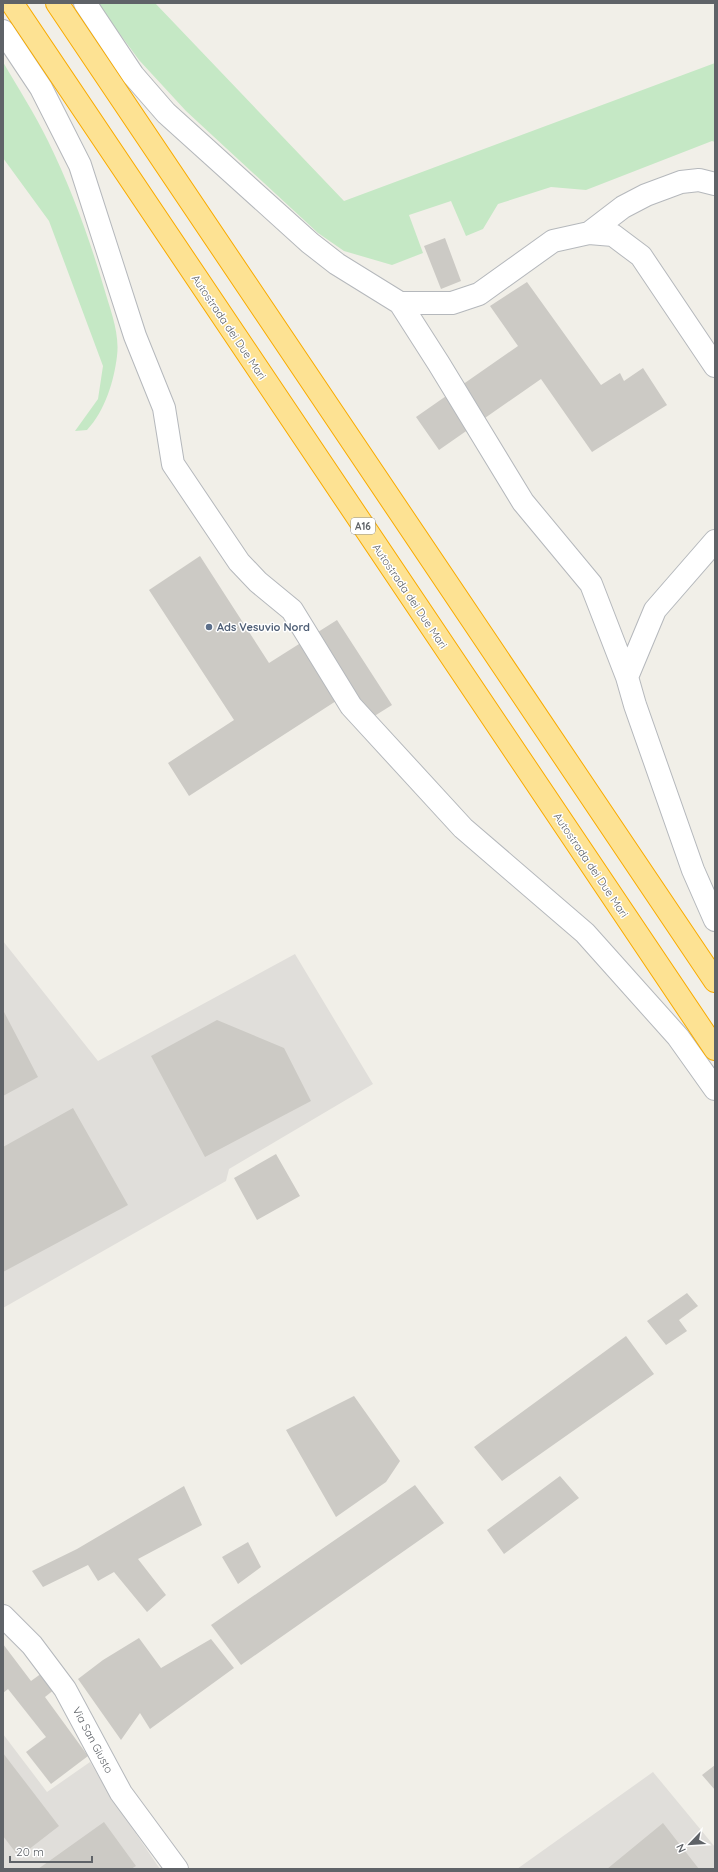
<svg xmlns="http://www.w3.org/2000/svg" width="718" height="1872" viewBox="0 0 718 1872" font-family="Quicksand,sans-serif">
  <rect width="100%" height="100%" fill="#f1efe8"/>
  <!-- industrial -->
  <path fill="#e0deda" d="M3,941L98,1061L295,954L373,1084L229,1169L226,1181L3,1308Z
    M3,1734L47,1792L90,1762L113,1800L160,1869H3Z
    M653,1772L715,1847V1869H517Z"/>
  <!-- green -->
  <path fill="#c5e8c5" d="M97,3H155L344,201L715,63V142L712,141L586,190L551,187L498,204L483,229L466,236L451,201L409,215L423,253L392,265L344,251L318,233L186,111L139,60Z
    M3,62C18,88 35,114 48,141C71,188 89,237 104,288C110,309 120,333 117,356C114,381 105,411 87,430L75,431L98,399L103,366L49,221L3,158Z"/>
  <!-- building -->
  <path fill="#cccac5" d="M445,238L461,281L441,289L424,246Z
    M527,282L601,385L620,373L624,381L643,368L667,405L592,452L541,379L439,450L416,417L518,346L490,306Z
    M200,556L269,663L337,620L392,705L368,720L350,692L189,796L168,763L234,720L149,590Z
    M3,1010L38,1077L3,1096Z
    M217,1020L284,1048L311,1101L205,1157L151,1056Z
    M73,1108L128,1205L3,1272V1147Z
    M276,1154L300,1196L257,1220L234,1178Z
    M687,1293L698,1306L679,1320L687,1331L666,1345L647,1321Z
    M626,1336L654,1374L502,1481L474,1447Z
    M354,1396L400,1461L386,1482L336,1517L286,1430Z
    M560,1476L579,1498L504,1554L487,1530Z
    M415,1485L444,1523L241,1665L211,1625Z
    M184,1486L202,1525L138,1559L166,1595L147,1612L114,1572L98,1581L88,1565L43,1587L32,1571L77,1549Z
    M248,1542L261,1567L238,1584L222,1557Z
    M139,1638L161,1668L211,1639L234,1668L150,1729L140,1713L121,1740L78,1679L103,1660Z
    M3,1644L31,1681L42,1673L55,1689L45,1697L88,1756L51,1784L26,1752L46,1737L8,1689L3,1693Z
    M3,1753L59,1826L19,1857L3,1836Z
    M715,1765V1790L702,1775Z
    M104,1822L136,1866L131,1869H38Z
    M663,1823L699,1869H607Z"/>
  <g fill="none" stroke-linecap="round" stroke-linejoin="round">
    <!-- minor casing -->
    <g stroke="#b5b8bc" stroke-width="24">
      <path id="minor" d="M85,3L133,75L166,113L310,243L337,264L400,303L439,364L523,502L591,584L627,677L635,705L693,870L715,920
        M3,31L41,88L80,165L135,336L164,408L173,464L239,562L258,582L292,610L351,706L463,828L585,933L678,1037L715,1089
        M589,233L623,207L646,195L681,182L699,180L715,184
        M400,303H452L479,294L553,241L589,233L613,235L641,256L715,366
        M627,677L655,610L715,541
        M3,1616L32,1645L65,1689L121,1793L177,1869"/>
    </g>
    <!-- highway casing -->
    <g stroke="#f9ab00" stroke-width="24">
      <path id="highway" d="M12,3L715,1049
        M57,3L715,981"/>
    </g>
    <!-- minor -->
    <use href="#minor" stroke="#fff" stroke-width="22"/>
    <!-- highway -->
    <use href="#highway" stroke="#fde293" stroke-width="22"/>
  </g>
  <!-- markers -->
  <circle fill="#5c6f8a" stroke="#fff" stroke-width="1.5" cx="209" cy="627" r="4"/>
  <g text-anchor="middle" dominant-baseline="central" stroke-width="3" stroke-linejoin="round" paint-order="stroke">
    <!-- shield labels -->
    <rect fill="#fff" stroke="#8f9295" stroke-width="1" x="351" y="518" width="24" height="16" rx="3"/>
    <g font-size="10" font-weight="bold" fill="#5f6368">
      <text x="363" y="526">A16</text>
    </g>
    <!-- street labels -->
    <g font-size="11" fill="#5f6368" stroke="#fff">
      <text transform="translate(229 327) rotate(56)">Autostrada dei Due Mari</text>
      <text transform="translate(410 596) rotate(56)">Autostrada dei Due Mari</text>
      <text transform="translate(591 865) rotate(56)">Autostrada dei Due Mari</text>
      <text transform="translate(93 1740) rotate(62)">Via San Giusto</text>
    </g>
    <!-- service labels -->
    <g font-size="11" font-weight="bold" fill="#4e5e75" stroke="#fff" text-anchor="start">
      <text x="217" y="627">Ads Vesuvio Nord</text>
    </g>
  </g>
  <!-- border -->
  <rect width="718" height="1872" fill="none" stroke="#5f6368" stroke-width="8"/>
  <!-- north arrow -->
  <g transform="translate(690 1844) rotate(245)" stroke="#ffffff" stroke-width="3" paint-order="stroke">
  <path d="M0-3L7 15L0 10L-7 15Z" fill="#5f6368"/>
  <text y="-6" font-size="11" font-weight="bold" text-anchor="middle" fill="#5f6368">N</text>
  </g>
  <!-- scale -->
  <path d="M10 1856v6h82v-6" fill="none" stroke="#5f6368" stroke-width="2"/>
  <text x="16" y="1856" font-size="12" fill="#5f6368" stroke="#ffffff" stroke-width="3" paint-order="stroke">20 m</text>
</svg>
